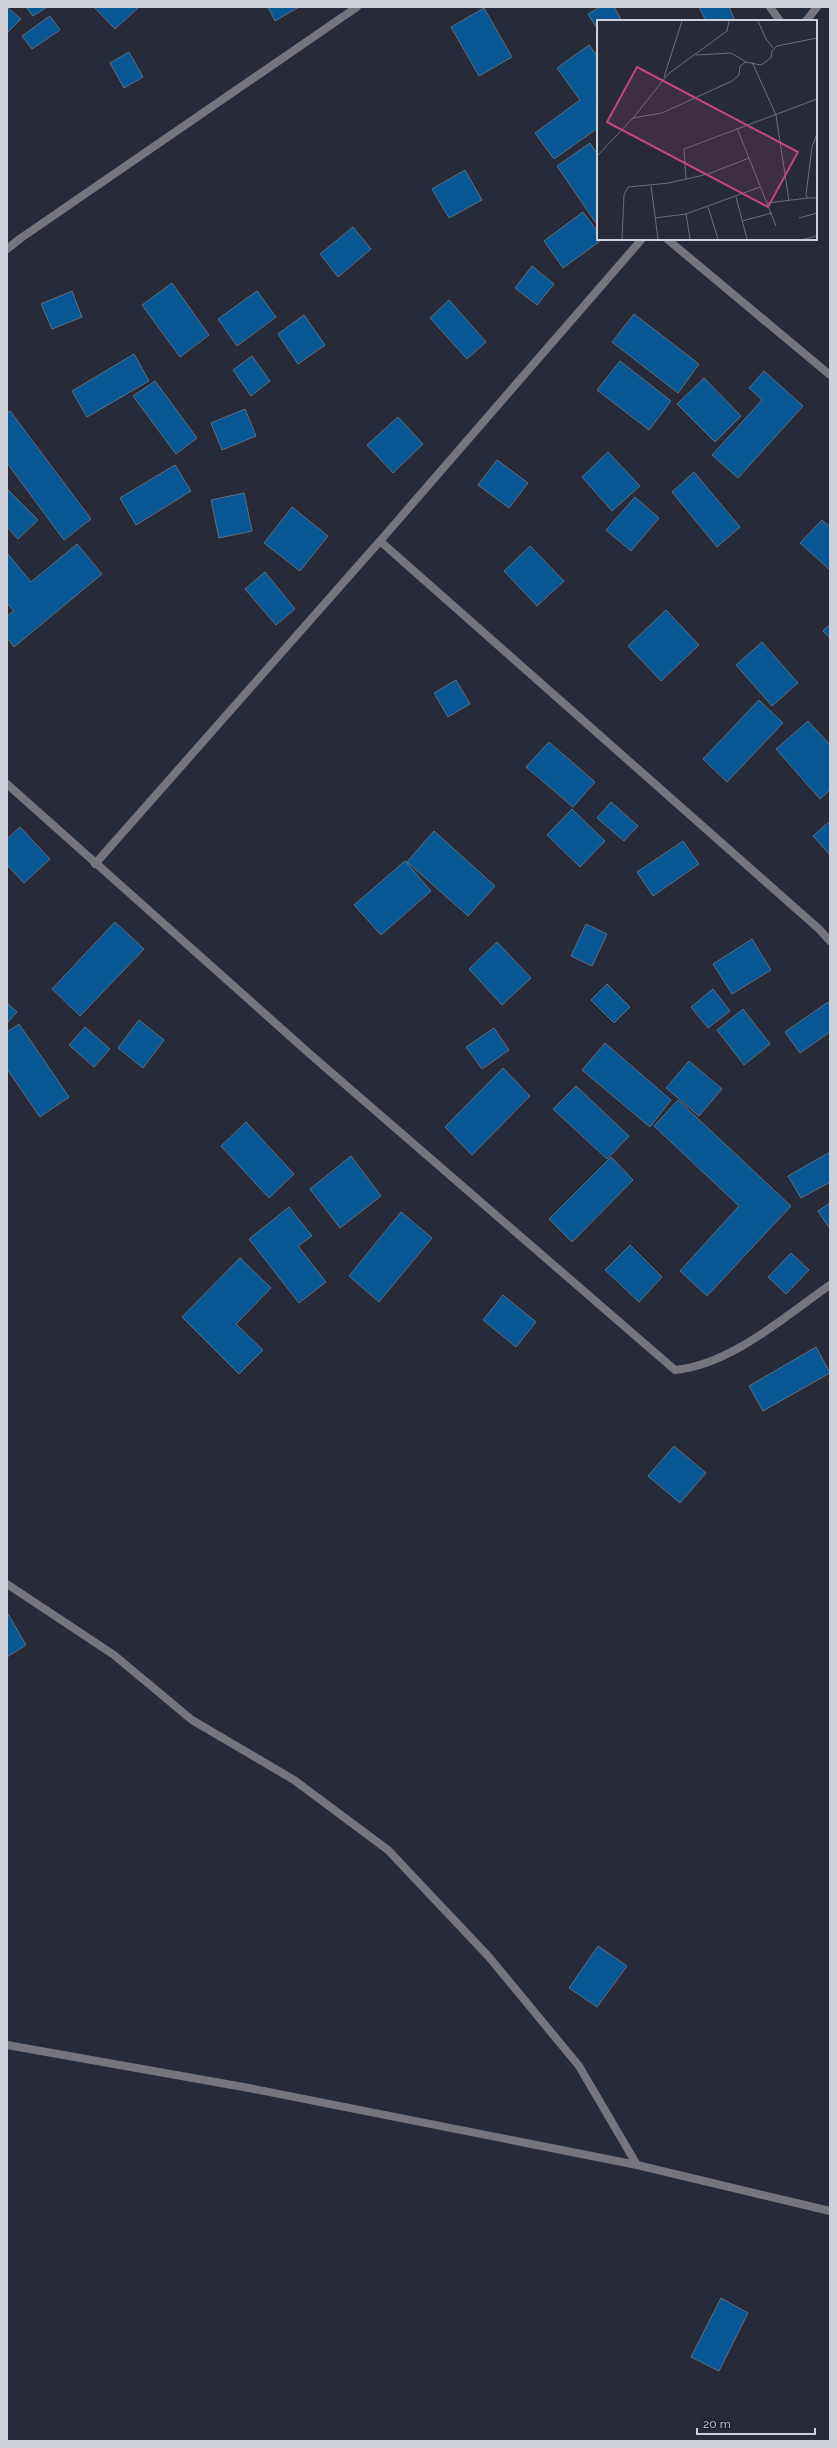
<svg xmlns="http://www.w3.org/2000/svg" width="837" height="2448" viewBox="0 0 837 2448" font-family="Raleway,sans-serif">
  <rect width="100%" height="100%" fill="#272b39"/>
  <!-- building -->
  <path fill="#085795" stroke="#616e7c" d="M7,7L21,19L7,33Z
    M26,7H47L33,16Z
    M94,7H139L115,29Z
    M268,7H299L275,21Z
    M600,7H614L622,21H598V30L588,14Z
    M699,7H729L735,21H706Z
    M484,8L512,57L479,76L451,27Z
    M50,16L60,30L32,49L22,36Z
    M589,45L598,57V128L554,159L535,133L580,100L557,68Z
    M129,52L143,77L124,88L110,63Z
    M590,143L598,155V222L596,223L557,166Z
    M465,170L482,200L449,218L432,189Z
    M583,212L598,232V239H603L563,268L544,241Z
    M353,227L371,249L338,277L320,254Z
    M532,266L554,284L537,305L515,288Z
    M172,283L209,335L180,357L142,305Z
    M72,291L82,317L52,329L41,304Z
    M257,291L276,317L237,346L218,319Z
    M449,300L486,342L467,359L430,318Z
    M634,314L699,364L678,393L612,342Z
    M304,315L325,345L298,364L278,334Z
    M134,354L149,381L87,417L72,391Z
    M252,356L270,381L251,396L233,370Z
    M620,361L671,401L649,430L597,390Z
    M764,371L803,406L738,478L712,455L762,400L749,388Z
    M704,378L741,416L715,442L677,404Z
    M155,381L197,438L176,454L133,396Z
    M245,409L256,436L222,450L211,423Z
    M10,411L91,519L64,540L7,463V413Z
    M398,417L423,444L393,473L367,445Z
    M608,452L640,486L612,511L582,477Z
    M497,460L528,483L509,508L478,485Z
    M175,465L191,491L136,525L120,498Z
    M694,472L740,527L717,547L672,492Z
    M7,489L38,520L18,539L7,527Z
    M244,493L252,531L219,538L211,500Z
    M635,497L659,518L631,551L606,530Z
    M292,507L328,536L300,571L264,543Z
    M822,520L830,527V570L800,543Z
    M77,544L102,574L14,647L7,638V616L14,611L7,603V553L31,582Z
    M530,546L564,581L537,606L504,571Z
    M265,572L295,609L276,625L245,589Z
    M666,610L699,645L661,681L628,646Z
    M830,624V638L823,631Z
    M762,642L798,683L772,706L736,665Z
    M456,680L470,704L448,717L434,693Z
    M759,700L783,723L727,782L703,759Z
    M808,721L830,745V790L820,799L776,749Z
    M549,742L595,782L573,807L526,767Z
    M611,802L638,826L624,841L597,818Z
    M572,809L605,841L580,867L547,835Z
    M830,821V855L813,836Z
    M20,827L50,859L24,883L7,865V839Z
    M434,831L495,886L468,916L407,862Z
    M683,841L699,864L653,896L637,872Z
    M405,861L431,891L381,935L354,905Z
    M115,922L144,949L80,1016L52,989Z
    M586,924L607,934L592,966L571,956Z
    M752,939L771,970L732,994L713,964Z
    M497,942L531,978L502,1005L469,969Z
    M607,984L630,1007L614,1023L591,1000Z
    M713,989L730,1011L708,1028L691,1007Z
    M828,1002L830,1006V1032L800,1053L785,1032Z
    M7,1003L17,1012L7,1023Z
    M743,1009L770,1044L744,1065L717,1030Z
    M139,1020L164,1040L143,1068L118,1048Z
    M19,1024L69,1097L40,1117L7,1069V1032Z
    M85,1027L110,1049L94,1067L69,1045Z
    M494,1028L509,1050L482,1069L466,1047Z
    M605,1043L671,1100L650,1127L582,1070Z
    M689,1061L722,1089L699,1116L666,1088Z
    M503,1068L530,1096L472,1155L445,1127Z
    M576,1086L629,1136L607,1159L553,1109Z
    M678,1100L791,1206L707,1296L680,1271L739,1206L654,1126Z
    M246,1122L294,1174L269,1198L221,1146Z
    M830,1152V1182L801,1198L788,1176Z
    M351,1156L381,1196L340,1228L310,1189Z
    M611,1157L633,1180L572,1242L549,1219Z
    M830,1203V1229L818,1211Z
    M289,1207L312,1236L298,1246L326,1282L299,1303L249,1239Z
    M401,1212L432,1238L379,1302L349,1276Z
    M630,1245L662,1277L639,1302L605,1270Z
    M791,1253L809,1270L786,1294L768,1277Z
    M240,1258L271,1288L236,1324L263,1350L239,1374L182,1317Z
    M503,1295L536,1322L516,1347L483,1320Z
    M816,1347L830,1373L763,1411L749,1386Z
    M674,1446L706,1473L680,1503L648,1476Z
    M8,1614L26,1645L7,1657V1615Z
    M598,1946L627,1966L597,2007L569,1988Z
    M721,2298L748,2313L719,2371L691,2357Z"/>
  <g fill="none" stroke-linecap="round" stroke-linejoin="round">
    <!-- minor -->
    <path stroke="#76747c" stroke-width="8" d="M770,7L780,21
      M806,21L817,7
      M642,239L380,541L819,929L830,941
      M667,239L830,375
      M7,249L21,238L357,7
      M7,784L311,1055L675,1370C731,1365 785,1316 830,1285
      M95,864L380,541
      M7,1584L114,1655L192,1720L294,1780L388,1850L489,1957L579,2066L637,2165
      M7,2045L249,2088L637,2165L830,2211"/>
  </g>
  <!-- overview -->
  <g transform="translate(597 20)">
    <rect width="220" height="220" fill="#272b39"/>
    <path fill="none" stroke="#6a6d79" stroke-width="1" d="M161,1L169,19L176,28M99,35L134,33L149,42L164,45L174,38L175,31L180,26L220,18M155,42L179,95L192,181M67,57L85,1M36,98L65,93L135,61L142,55L143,46L149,42M140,108L152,138M220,114L215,127L209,175L211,178H220M0,136L36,98L71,54L130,11L132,1M89,159L87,129L220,79M54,166L61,219M139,177L150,219M170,183L211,178M111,187L121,219M89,194L93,219M58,198L89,194L163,167M202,198L220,193M145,201L175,193M25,219L27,175L31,167L72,163L111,154L152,138L179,206M207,219L220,216"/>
    <path fill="#c5467b" fill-opacity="0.15" stroke="#c5467b" stroke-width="2" d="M40,47L201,132L171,187L10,102Z"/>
    <rect width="220" height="220" fill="none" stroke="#ced1da" stroke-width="2"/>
  </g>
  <!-- border -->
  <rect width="837" height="2448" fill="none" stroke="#ced1da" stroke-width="16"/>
  <!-- scale -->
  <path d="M697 2428v6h118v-6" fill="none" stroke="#ced1da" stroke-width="2"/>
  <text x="703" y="2428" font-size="12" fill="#ced1da" stroke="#1d212f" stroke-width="3" paint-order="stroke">20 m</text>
</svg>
